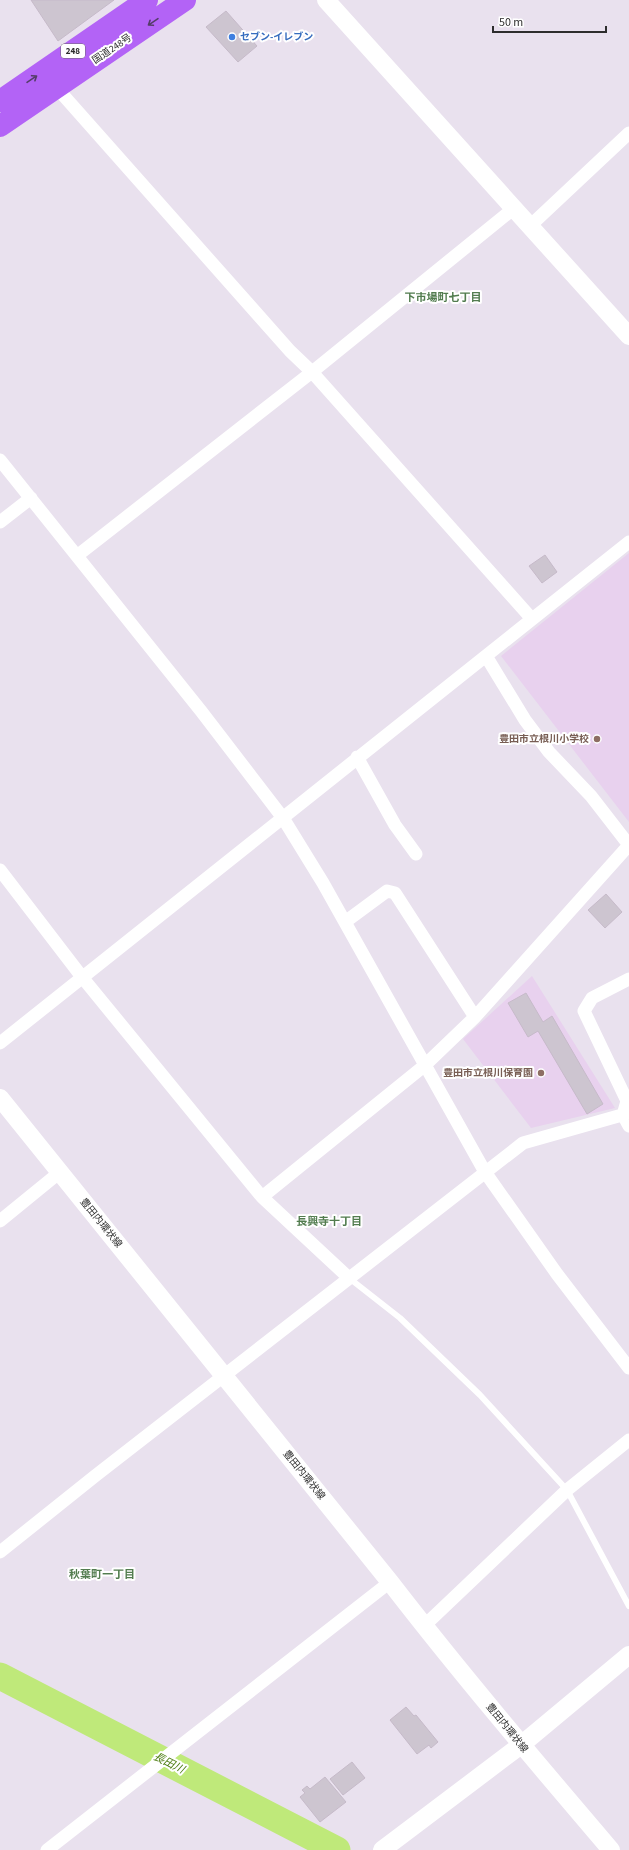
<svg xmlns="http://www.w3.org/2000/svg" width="629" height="1850" viewBox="0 0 629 1850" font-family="'Source Sans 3','Noto Sans JP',sans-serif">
  <rect width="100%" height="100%" fill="#e9e1ee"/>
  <!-- education -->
  <path fill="#e8d1ee" d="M629,553V822L501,656Z
    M532,976L615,1108L531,1128L463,1039Z"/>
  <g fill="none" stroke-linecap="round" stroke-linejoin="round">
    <!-- river -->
    <path stroke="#bfe97a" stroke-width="27" d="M0,1676L337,1850"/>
  </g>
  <!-- building -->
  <path fill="#cdc5d0" stroke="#c6bac9" d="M31,0H114L58,41Z
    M226,11L257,46L238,62L206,27Z
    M545,555L557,572L542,583L529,566Z
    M606,894L622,912L605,928L588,910Z
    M526,993L543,1022L552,1016L603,1104L587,1114L538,1031L528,1037L508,1003Z
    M406,1707L414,1716L416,1715L438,1742L431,1748L429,1745L417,1754L390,1720Z
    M352,1762L365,1778L343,1795L330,1779Z
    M325,1777L346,1802L320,1822L300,1797L305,1793L302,1790L307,1786L310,1789Z"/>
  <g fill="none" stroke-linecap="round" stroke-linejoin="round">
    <!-- lane -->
    <path stroke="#fff" stroke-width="6" d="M349,1278L400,1318L480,1395L567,1490L629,1606"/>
    <!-- street -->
    <path stroke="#fff" stroke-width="13" d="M56,87L290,351L312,372L532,619
      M530,226L629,133
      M0,460L201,711L283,818L323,883L485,1172L557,1274L629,1368
      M0,522L31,498
      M78,555L312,372L513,209
      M357,757L395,825L416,854
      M0,870L82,977L262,1197L349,1278
      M345,922L387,891L395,893L475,1017
      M629,979L592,998L584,1011L627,1101L623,1115L629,1126
      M0,1043L629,542
      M262,1197L424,1066L475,1017L629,845L591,796L549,752L525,720L486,656
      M0,1221L60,1172
      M0,1552L95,1476L523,1143L629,1113
      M424,1626L567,1490L629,1440
      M47,1850L390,1582"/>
    <!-- secondary -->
    <path stroke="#fff" stroke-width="18" d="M326,0L629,336
      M0,1098L390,1582C461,1674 536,1762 611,1850
      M382,1850L521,1745L629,1655"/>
    <!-- highway -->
    <path stroke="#b363f6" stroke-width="22" d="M0,101L147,0
      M0,126L185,0"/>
  </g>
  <!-- one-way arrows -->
  <defs><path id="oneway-shaft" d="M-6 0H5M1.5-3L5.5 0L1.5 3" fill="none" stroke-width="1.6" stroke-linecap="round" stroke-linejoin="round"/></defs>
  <g stroke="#553d69">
    <use href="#oneway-shaft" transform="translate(153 22) rotate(146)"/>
    <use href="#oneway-shaft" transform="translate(32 79) rotate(-34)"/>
  </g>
  <!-- markers -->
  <circle fill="#3f7fe0" stroke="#fff" stroke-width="1.5" cx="232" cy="37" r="4"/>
  <g fill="#8d6e63" stroke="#fff" stroke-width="1.5">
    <circle cx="597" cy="739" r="4"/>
    <circle cx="541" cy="1073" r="4"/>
  </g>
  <g text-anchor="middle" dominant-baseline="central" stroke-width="4" stroke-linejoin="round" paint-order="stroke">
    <!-- shield labels -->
    <rect fill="#fff" stroke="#6c6c6c" stroke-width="1" x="61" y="44" width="24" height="14" rx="3"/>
    <g font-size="9" font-weight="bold" fill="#2d2d2d">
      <text x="73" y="51">248</text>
    </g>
    <!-- shop labels -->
    <g font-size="10" font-weight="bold" fill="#366cbe" stroke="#fff" text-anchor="start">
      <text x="240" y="37">セブン-イレブン</text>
    </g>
    <!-- street labels -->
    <g font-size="10" fill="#2d2d2d" stroke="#fff">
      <text transform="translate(112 49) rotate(-34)">国道248号</text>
      <text transform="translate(101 1223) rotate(51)">豊田内環状線</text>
      <text transform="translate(304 1475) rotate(51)">豊田内環状線</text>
      <text transform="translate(507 1728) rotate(51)">豊田内環状線</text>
    </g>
    <!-- education labels -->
    <g font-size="10" font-weight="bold" fill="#785e54" stroke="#fff" text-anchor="end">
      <text x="589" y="739">豊田市立根川小学校</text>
      <text x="533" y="1073">豊田市立根川保育園</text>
    </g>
    <!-- neighbourhood labels -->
    <g font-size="11" font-weight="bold" fill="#527c4f" stroke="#fff">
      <text x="443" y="297">下市場町七丁目</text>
      <text x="329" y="1221">長興寺十丁目</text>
      <text x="102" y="1574">秋葉町一丁目</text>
    </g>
    <!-- water labels -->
    <g font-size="11" font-style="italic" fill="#4e7e14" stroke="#fff">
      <text transform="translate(169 1763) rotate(27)">長田川</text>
    </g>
  </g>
  <!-- scale -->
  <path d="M493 26v6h113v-6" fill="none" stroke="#2d2d2d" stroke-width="2"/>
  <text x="499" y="26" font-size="12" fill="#2d2d2d" stroke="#ffffff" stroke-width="3" paint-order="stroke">50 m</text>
</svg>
